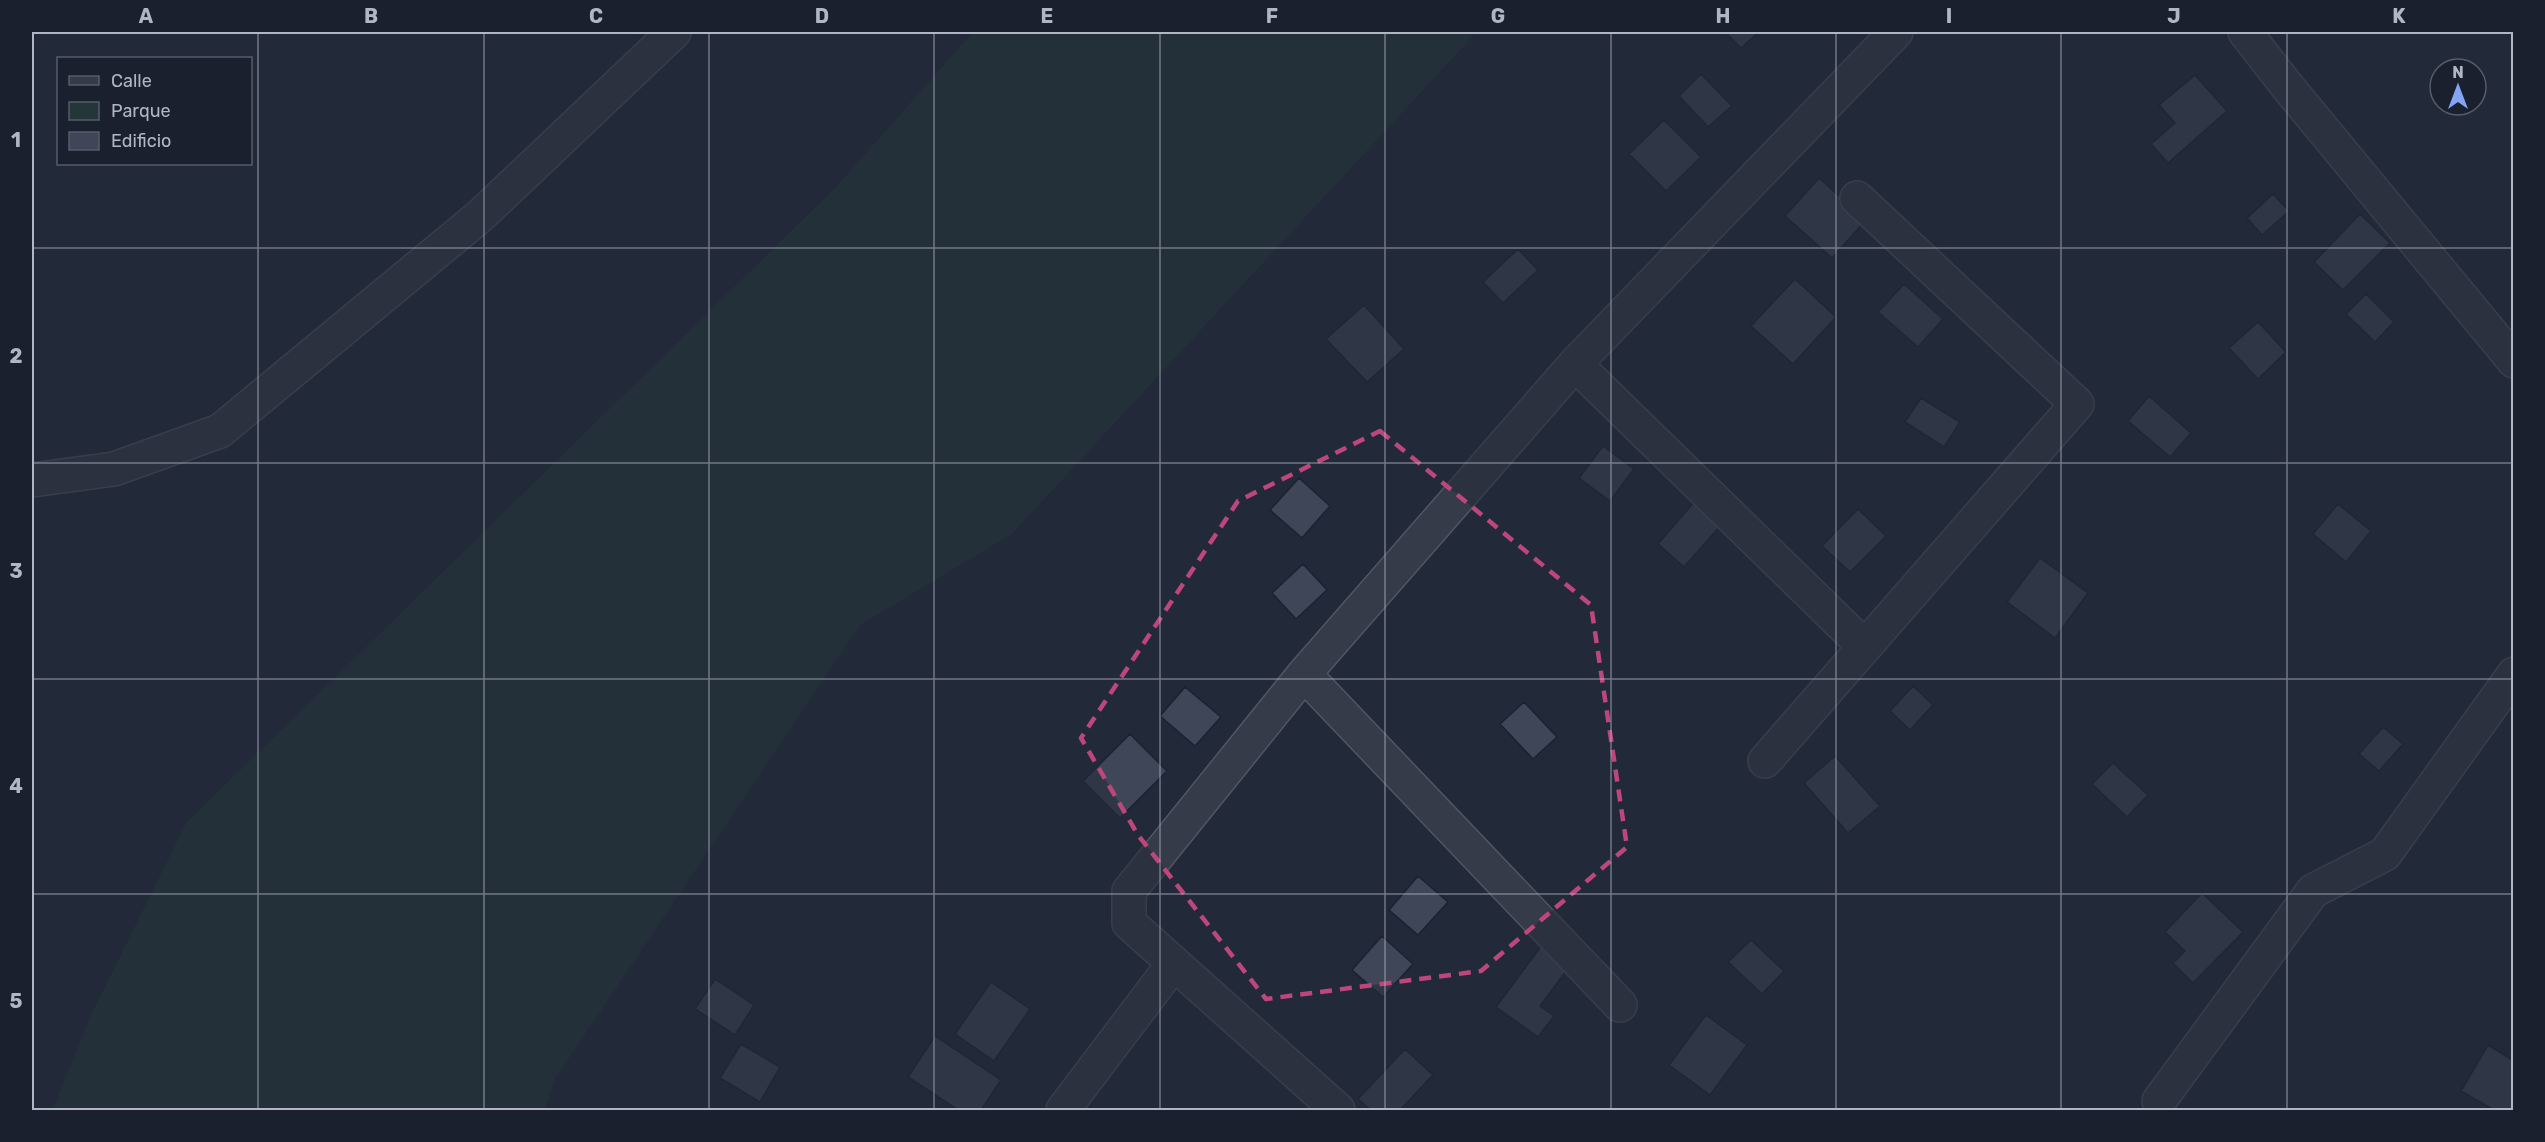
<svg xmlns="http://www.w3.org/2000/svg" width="2545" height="1142" viewBox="0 0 2545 1142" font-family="Rubik,sans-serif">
  <rect width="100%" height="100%" fill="#222938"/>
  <!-- green -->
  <path fill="#24363a" d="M973,32H1477L1012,534L860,625L555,1079L545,1110H53L90,1017L186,823L833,190Z"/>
  <!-- building -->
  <path fill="#3e4658" stroke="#1c222f" stroke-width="1.5" d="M1725,32H1759L1741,48Z
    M1701,74L1732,106L1708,127L1679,96Z
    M2195,75L2227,111L2168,163L2151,144L2175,123L2159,105Z
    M1664,120L1701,157L1666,191L1629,154Z
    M1819,178L1866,220L1832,258L1785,216Z
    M2273,194L2289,211L2262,235L2247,218Z
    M2360,214L2390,243L2343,290L2314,262Z
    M1518,249L1538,270L1503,303L1483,282Z
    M1795,279L1836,317L1793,364L1751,326Z
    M1904,284L1943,319L1918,347L1878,312Z
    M2366,294L2394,322L2375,342L2346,314Z
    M1364,305L1404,349L1367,382L1326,339Z
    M2258,322L2286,352L2258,379L2229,348Z
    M2149,396L2191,433L2170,457L2128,421Z
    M1921,398L1960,422L1944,447L1905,422Z
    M1603,446L1634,469L1610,501L1579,478Z
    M1299,478L1330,506L1302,538L1270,510Z
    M1695,501L1722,524L1684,567L1658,544Z
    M2338,504L2371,531L2346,562L2313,534Z
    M1858,509L1886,536L1850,572L1822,546Z
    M2040,558L2088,593L2055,638L2007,602Z
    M1303,564L1327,590L1296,619L1272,593Z
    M1913,686L1933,705L1910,730L1890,711Z
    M1185,687L1221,717L1195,746L1160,716Z
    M1524,702L1557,737L1533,759L1500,724Z
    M2383,727L2403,744L2379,771L2359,754Z
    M1130,734L1167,771L1120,818L1083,781Z
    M1835,756L1880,806L1848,833L1804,783Z
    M2113,763L2148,795L2127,817L2092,784Z
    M1418,876L1448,902L1418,935L1389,910Z
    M2202,893L2243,932L2193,983L2173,963L2185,951L2165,932Z
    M1382,936L1413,964L1383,997L1352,970Z
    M1751,940L1784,971L1762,994L1728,962Z
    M1542,945L1570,966L1540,1006L1554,1016L1538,1037L1496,1007Z
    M715,979L754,1005L735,1035L695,1009Z
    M991,982L1030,1009L994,1061L955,1034Z
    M1706,1015L1747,1045L1710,1095L1669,1065Z
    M935,1036L1001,1080L981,1110H958L908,1077Z
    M741,1044L780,1067L760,1102L720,1078Z
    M2488,1045L2514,1061V1110H2494L2461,1091Z
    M1405,1049L1433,1075L1400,1110H1371L1358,1099Z"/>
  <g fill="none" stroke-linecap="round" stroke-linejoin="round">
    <!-- minor casing -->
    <g stroke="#505663" stroke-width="36">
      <path id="minor" d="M2245,32L2287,86L2514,361
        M1575,364L1865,647
        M32,480L114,469L220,431L480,216L674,32
        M1304,674L1620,1005
        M1765,761L2077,404L1857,198
        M2159,1101L2313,891L2385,854L2514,674
        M1063,1110L1174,963
        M1338,1110L1129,923V891L1304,674L1575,364L1896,32"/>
    </g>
    <!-- minor -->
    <use href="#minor" stroke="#353b48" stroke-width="33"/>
  </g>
  <!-- marked area -->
  <path d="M0 0H2545V1142H0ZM1380,431L1591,605L1627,847L1481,971L1266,999L1138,835L1081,738L1238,501Z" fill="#222938" fill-opacity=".55" fill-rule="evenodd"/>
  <path fill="none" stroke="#bd477b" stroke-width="4.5" stroke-dasharray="12 8" stroke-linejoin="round" d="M1380,431L1591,605L1627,847L1481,971L1266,999L1138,835L1081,738L1238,501Z"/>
  <!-- grid -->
  <path fill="none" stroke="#b0b6c5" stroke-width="1.5" stroke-opacity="0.55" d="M258,32V1110M484,32V1110M709,32V1110M934,32V1110M1160,32V1110M1385,32V1110M1611,32V1110M1836,32V1110M2061,32V1110M2287,32V1110M32,248H2514M32,463H2514M32,679H2514M32,894H2514"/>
  <!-- border -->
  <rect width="2545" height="1142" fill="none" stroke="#1a202d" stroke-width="66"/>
  <!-- legend -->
  <rect x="57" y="57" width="195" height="108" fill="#1a202d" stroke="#565c6a" stroke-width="1.5"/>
  <rect x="69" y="76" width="30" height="9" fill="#353b48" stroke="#565c6a" stroke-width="1.5"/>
  <text x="111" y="87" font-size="18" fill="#b0b6c5">Calle</text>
  <rect x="69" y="102" width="30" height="18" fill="#24363a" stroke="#565c6a" stroke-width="1.5"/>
  <text x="111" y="117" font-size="18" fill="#b0b6c5">Parque</text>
  <rect x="69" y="132" width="30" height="18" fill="#3e4658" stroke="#565c6a" stroke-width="1.5"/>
  <text x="111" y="147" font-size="18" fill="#b0b6c5">Edificio</text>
  <!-- north arrow -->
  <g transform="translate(2458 87)"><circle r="28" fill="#1a202d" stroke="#565c6a" stroke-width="1.5"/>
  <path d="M0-4.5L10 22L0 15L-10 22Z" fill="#85a5f4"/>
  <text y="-9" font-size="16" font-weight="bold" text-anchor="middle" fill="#b0b6c5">N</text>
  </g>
  <rect x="33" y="33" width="2479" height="1076" fill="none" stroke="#b0b6c5" stroke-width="2"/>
  <g font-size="20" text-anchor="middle" font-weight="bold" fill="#b0b6c5">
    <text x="146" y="23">A</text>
    <text x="371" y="23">B</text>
    <text x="596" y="23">C</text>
    <text x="822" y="23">D</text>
    <text x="1047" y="23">E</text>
    <text x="1272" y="23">F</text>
    <text x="1498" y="23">G</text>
    <text x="1723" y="23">H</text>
    <text x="1949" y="23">I</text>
    <text x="2174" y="23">J</text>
    <text x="2399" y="23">K</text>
    <text x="16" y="147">1</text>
    <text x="16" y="363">2</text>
    <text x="16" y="578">3</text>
    <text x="16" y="793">4</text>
    <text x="16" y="1008">5</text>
  </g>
</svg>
